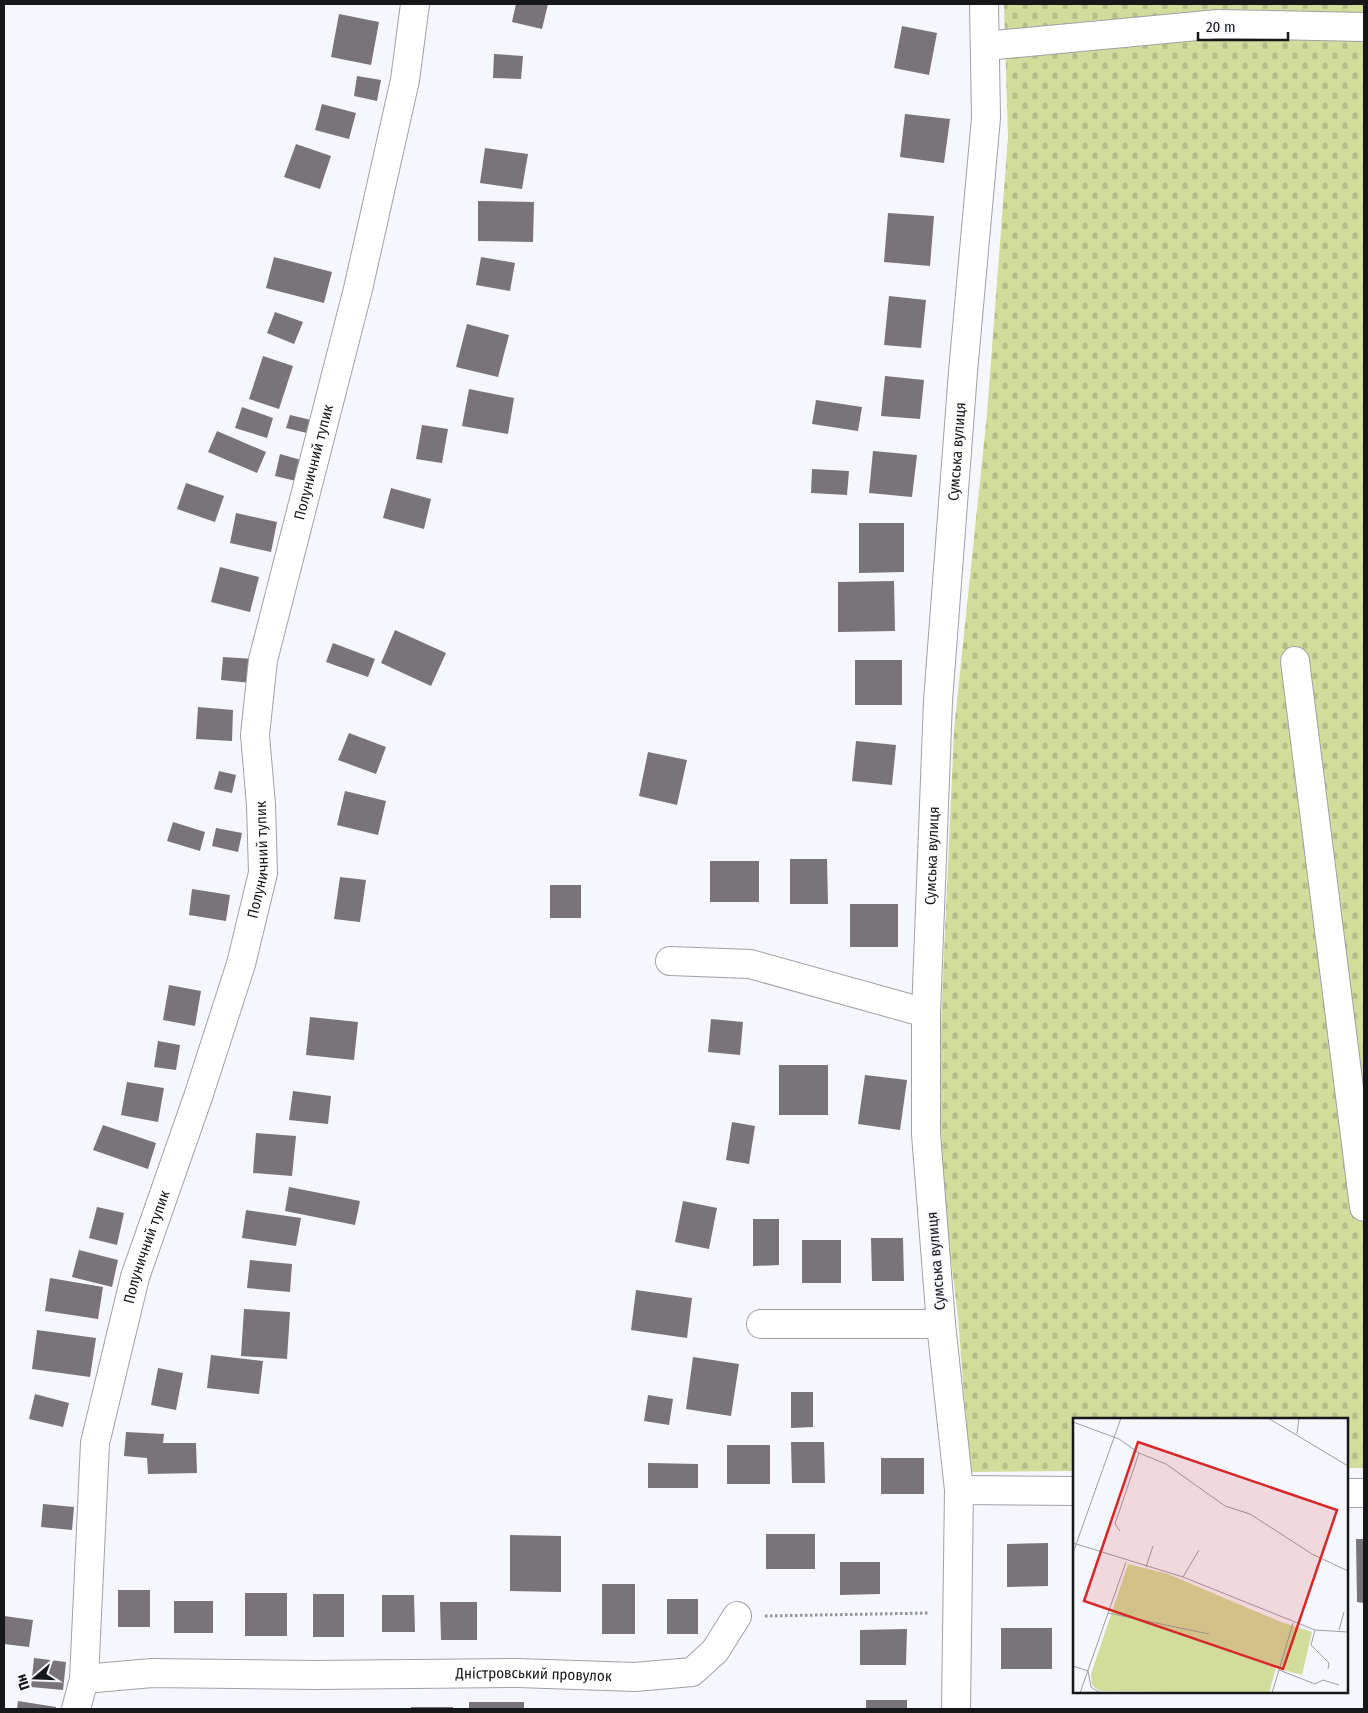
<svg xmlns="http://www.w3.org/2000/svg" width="1368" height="1713" viewBox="0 0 1368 1713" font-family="'Fira Sans Condensed',sans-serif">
  <defs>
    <pattern id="cemetery-stones" width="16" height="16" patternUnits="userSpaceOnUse" patternTransform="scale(1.25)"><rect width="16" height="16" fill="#d2dd9c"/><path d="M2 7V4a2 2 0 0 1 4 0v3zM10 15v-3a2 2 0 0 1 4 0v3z" fill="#b4bd86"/></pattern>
  </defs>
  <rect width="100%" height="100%" fill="#f6f7fd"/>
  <!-- cemetery -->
  <path fill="url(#cemetery-stones)" d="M1004,4H1364V1468H1347V1419H1074V1471L970,1472L958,1318L936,1134L954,730L987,414L1008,137Z"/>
  <!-- building -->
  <path fill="#787478" d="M516,4H548L542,29L512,22Z
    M339,14L379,22L371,65L331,57Z
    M902,26L937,33L929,75L894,68Z
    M494,54L523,56L521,79L493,78Z
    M357,76L381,80L377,101L354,96Z
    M322,104L356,113L349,139L315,130Z
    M905,114L950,119L944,163L900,157Z
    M296,144L331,156L320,189L284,177Z
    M485,148L528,154L522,189L480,183Z
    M478,201L534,202L533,242L478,241Z
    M888,213L934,216L930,266L884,262Z
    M274,257L332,272L324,303L266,288Z
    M481,257L515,263L510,291L476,285Z
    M889,296L926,300L921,348L884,345Z
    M275,312L303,322L294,344L267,333Z
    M467,324L509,335L498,377L456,367Z
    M263,356L293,366L279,409L249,399Z
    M885,376L924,380L920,419L881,416Z
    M469,389L514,398L508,434L462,426Z
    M816,400L862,407L858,431L812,424Z
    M242,407L273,418L267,438L235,428Z
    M290,415L311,420L307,433L286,428Z
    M422,425L448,429L442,463L416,459Z
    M217,431L266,452L257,473L208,452Z
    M873,451L917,455L912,497L869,493Z
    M280,454L301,460L296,481L275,476Z
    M812,469L849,471L847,495L811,493Z
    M186,483L224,496L215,522L177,509Z
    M391,488L431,499L424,529L383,518Z
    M236,513L277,522L271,552L230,543Z
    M859,523H904V572L859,573Z
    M220,567L259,577L250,612L211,602Z
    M894,581L895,631L838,632V582Z
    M395,630L446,653L431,686L381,663Z
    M333,643L375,659L368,677L326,662Z
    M223,657L254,659L252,683L221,680Z
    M855,660H902V705H855Z
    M198,707L233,710L232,741L196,739Z
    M349,733L386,747L376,774L338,760Z
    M856,741L896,745L892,785L852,781Z
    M648,752L687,760L677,805L639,796Z
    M219,771L236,775L232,793L214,789Z
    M345,791L386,801L378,835L337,825Z
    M173,822L205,832L200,851L167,841Z
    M216,828L242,833L238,852L212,846Z
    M790,859H827L828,904H790Z
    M710,861H759V902H710Z
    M340,877L366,880L360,922L334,919Z
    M550,885H581V918H550Z
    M192,889L230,895L226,921L189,915Z
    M850,904H898V947H850Z
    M169,985L201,991L195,1026L163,1020Z
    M310,1017L358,1022L354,1060L306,1055Z
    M711,1019L743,1022L740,1055L708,1052Z
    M158,1041L180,1045L176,1070L154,1067Z
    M779,1065H828V1115H779Z
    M865,1075L907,1080L900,1130L858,1124Z
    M127,1082L164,1088L158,1122L121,1115Z
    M293,1091L331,1096L328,1124L289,1120Z
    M732,1122L755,1126L749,1164L726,1160Z
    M103,1125L156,1143L148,1169L93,1150Z
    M256,1133L296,1136L292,1176L253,1173Z
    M289,1187L360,1201L355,1225L285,1211Z
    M683,1201L717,1208L709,1249L675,1242Z
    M97,1207L124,1213L117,1245L89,1238Z
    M246,1210L301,1218L296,1246L242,1238Z
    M753,1219H779V1265L753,1266Z
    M871,1238H903L904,1281H872Z
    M802,1240H841V1283H802Z
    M79,1250L118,1260L112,1287L72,1277Z
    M250,1260L292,1264L290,1292L247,1288Z
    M50,1278L103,1287L98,1319L45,1311Z
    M636,1290L692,1298L687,1338L631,1330Z
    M244,1309L290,1312L287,1359L241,1356Z
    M37,1330L96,1338L90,1377L32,1369Z
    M211,1355L263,1361L259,1394L207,1388Z
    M693,1357L739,1364L731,1416L686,1409Z
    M158,1368L183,1373L176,1410L151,1405Z
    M791,1392H813V1427L791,1428Z
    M35,1394L69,1403L63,1427L29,1419Z
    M648,1395L673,1399L669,1425L644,1421Z
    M126,1432L164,1434L163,1443H196L197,1473L148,1474L147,1458L124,1456Z
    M791,1442H824L825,1483H792Z
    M727,1445H770V1484H727Z
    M881,1458H924V1494H881Z
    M648,1463L698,1464V1488H648Z
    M43,1504L74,1507L72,1530L41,1527Z
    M766,1534H815V1569H766Z
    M510,1535L561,1536V1592L510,1591Z
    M1356,1539H1364V1603L1357,1602Z
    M1048,1543V1586L1007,1587V1544Z
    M840,1562H880V1594L840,1595Z
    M602,1584H635V1634H602Z
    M118,1590H150V1627H118Z
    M245,1593H287V1636H245Z
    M313,1594H344V1637H313Z
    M382,1595H414L415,1632H382Z
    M667,1599H698V1634H667Z
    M174,1601H213V1633H174Z
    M440,1602H477V1640H441Z
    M4,1616L33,1620L29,1647L4,1644Z
    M1001,1628H1052V1669H1001Z
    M907,1629L906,1665H860V1630Z
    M34,1658L66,1662L63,1690L31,1687Z
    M866,1700H907V1709H866Z
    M18,1701L56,1707V1709H17Z
    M469,1702H524V1709H469Z
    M411,1707H453V1709H411Z"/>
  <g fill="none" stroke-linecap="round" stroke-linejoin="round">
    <!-- minor casing -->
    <g stroke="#a0a1a6" stroke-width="30">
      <g id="minor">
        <path d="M985,46L1218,24L1364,27"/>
        <path d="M1295,661L1364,1207"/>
        <path d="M670,961L750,964L926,1013"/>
        <path d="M761,1324H941"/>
        <path d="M959,1490L1074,1491"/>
        <path d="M1347,1493H1364"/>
        <path id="s1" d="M84,1679L152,1673L316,1675L517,1673L635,1677L692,1672L715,1651L737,1616"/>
        <path id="s2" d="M76,1709L84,1679L95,1443L135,1277L199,1094L241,964L263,873L261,805L255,735L263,660L358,289L405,80L415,4"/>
        <path id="s3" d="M956,1709L959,1490L941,1324L926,1134V1013L938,701L963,372L986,118L984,4"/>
      </g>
    </g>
    <!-- path -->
    <path stroke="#939499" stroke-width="3" stroke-dasharray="2.5 2.5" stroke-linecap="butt" d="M765,1616L929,1613"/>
    <!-- minor -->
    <use href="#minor" stroke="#fff" stroke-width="28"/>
  </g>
  <g text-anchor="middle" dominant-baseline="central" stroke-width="4" stroke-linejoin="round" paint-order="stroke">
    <!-- street labels -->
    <g font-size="15" fill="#161719" stroke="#f6f7fd">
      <text stroke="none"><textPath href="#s3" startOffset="1260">Сумська вулиця</textPath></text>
      <text stroke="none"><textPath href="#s2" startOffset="1280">Полуничний тупик</textPath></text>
      <text stroke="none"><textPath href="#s3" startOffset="855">Сумська вулиця</textPath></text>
      <text stroke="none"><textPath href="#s2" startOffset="875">Полуничний тупик</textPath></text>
      <text stroke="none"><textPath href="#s2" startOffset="470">Полуничний тупик</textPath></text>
      <text transform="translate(936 1261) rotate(-95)">Сумська вулиця</text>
      <text stroke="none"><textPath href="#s1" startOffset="450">Дністровський провулок</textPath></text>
    </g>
  </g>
  <!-- overview -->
  <g transform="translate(1073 1418)">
    <rect width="275" height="275" fill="#f6f7fd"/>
    <path d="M55,146L95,156L208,204L239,214L229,257L203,250L196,275L26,273L19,267L18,256Z" fill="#d2dd9c"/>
    <path fill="none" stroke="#9c9da2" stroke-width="1" d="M195,0L275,48M0,4L46,21L66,35L93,46L152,88L177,96L239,136L275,153M224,16L226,0M47,113L42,106L66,35M0,125L110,159L242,212L275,214M0,135L48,0M73,149L80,128M110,159L126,132M35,195L136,216M242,212L238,227L256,245L255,251M266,212L271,194M0,248L15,253L18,269L27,275M206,252L220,205M7,275L53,144M199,275L206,252L242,266L250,262L266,267"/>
    <path fill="#d62828" fill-opacity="0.15" stroke="#d62828" stroke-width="2.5" d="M65,24L264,92L210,251L11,183Z"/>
    <rect width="275" height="275" fill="none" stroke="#161719" stroke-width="2.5"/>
  </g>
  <!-- border -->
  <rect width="1368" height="1713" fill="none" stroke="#161719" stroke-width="10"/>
  <!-- north arrow -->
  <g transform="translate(35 1678) rotate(251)" stroke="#f6f7fd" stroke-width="4" paint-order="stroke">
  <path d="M0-4L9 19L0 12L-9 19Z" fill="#161719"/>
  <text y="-8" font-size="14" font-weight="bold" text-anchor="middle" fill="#161719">Пн</text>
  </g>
  <!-- scale -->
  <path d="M1198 32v8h90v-8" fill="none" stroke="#161719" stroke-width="2.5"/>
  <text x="1206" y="32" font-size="15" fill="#161719" stroke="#f6f7fd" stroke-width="4" paint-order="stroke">20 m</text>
</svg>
